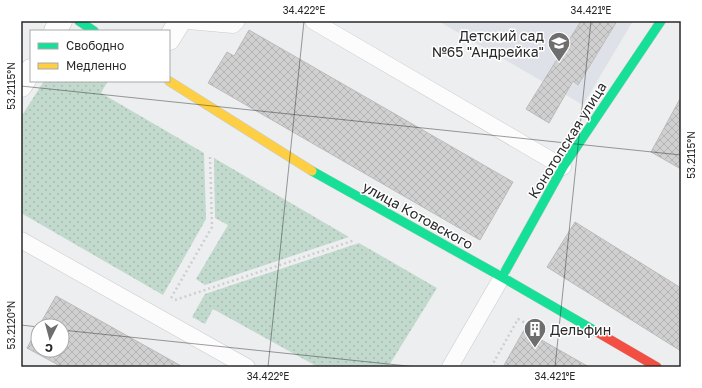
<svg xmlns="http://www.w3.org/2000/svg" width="702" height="388" viewBox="0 0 702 388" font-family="'Golos Text',sans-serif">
  <defs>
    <pattern id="grass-dots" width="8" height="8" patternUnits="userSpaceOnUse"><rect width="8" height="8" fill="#c2d9ce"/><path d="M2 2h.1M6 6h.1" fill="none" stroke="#a7bab1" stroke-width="1.8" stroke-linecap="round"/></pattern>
    <pattern id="building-cross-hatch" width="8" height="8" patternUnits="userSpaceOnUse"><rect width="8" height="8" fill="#d0d0d0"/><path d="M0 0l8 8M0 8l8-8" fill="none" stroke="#b3b3b3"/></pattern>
  </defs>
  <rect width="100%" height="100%" fill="#edeeef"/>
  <!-- built -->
  <path fill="#dee2e8" d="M438,21H633L583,105Z"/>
  <!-- grass -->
  <path fill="url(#grass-dots)" d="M44,81H108L101,93L204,153L206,219L163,295L21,213V117Z
    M214,158L349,237L205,285L196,279L228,225L215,218Z
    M359,243L437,288L388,367H318L213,309L205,324L192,317L205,294Z"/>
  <!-- building -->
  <path fill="url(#building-cross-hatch)" stroke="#bcbbbb" d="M581,21H617L578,85L573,81L549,123L526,109Z
    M249,30L513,182L480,240L208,83L227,52L234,56Z
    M681,97V169L651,152Z
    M575,222L681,288V351L547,267Z
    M56,296L183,367H62L27,348L38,328V350H62V326H39Z
    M524,330L589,367H503Z"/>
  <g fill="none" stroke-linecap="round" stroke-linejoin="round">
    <!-- lane casing -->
    <g stroke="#c9cacb" stroke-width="17">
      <path id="lane" d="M188,21L233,25L237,21
        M313,21L563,167
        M21,240L247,367
        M450,367L502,277"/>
    </g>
    <!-- street casing -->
    <g stroke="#c9cacb" stroke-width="23">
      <path id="street" d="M55,31L61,21
        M169,39L180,21
        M21,86L31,70"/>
    </g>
    <!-- fast casing -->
    <g stroke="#c9cacb" stroke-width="10">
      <path id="fast" d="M79,21L94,31
        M312,171L502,277L597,332
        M502,277L563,167L661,21"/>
    </g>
    <!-- slow casing -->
    <g stroke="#c9cacb" stroke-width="10">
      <path id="slow" d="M169,81L312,171"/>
    </g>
    <!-- jam casing -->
    <g stroke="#c9cacb" stroke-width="10">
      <path id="jam" d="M597,332L657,367"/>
    </g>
    <!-- path -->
    <path stroke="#cecece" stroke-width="2.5" stroke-dasharray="2 3" stroke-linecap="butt" d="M171,298L212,227L210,156
      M175,300L355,240
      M491,367L518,319L532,327"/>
    <!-- lane -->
    <use href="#lane" stroke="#fcfcfd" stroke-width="16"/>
    <!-- street -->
    <use href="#street" stroke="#fcfcfd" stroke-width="22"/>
    <!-- fast -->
    <use href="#fast" stroke="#16e098" stroke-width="9"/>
    <!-- slow -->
    <use href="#slow" stroke="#ffcf43" stroke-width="9"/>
    <!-- jam -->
    <use href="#jam" stroke="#f24e42" stroke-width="9"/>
  </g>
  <!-- ticks -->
  <path fill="none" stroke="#29292a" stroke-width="1" stroke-opacity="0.45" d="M21,86L681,155M21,325L38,327M62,330L417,367M268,367L304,21M555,367L591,21"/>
  <!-- icons -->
  <defs>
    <g id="school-pin" transform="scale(1.15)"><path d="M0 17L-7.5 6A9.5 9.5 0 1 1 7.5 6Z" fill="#6e6e6f" stroke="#fff"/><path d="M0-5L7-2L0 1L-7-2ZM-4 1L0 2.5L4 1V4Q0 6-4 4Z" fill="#fff"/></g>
    <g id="building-pin" transform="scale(1.15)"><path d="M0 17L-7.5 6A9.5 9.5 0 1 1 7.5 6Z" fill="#6e6e6f" stroke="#fff"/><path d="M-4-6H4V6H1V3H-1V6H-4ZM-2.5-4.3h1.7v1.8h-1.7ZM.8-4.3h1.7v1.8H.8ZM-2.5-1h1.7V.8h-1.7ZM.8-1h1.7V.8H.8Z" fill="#fff"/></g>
  </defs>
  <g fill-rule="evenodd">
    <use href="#school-pin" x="559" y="43"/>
    <use href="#building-pin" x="535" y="329"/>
  </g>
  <g text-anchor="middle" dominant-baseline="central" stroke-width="3" stroke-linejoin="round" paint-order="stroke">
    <!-- poi labels -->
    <g font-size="14" fill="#29292a" stroke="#fff" text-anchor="end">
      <text x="544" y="35">Детский сад<tspan x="544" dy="16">№65 "Андрейка"</tspan></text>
      <text x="550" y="329" text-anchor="start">Дельфин</text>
    </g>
    <!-- street labels -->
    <g font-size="14" fill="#29292a" stroke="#fff">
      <text transform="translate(567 140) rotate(-58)">Конотопская улица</text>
      <text transform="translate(418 215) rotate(29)">улица Котовского</text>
    </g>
  </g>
  <!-- border -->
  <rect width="702" height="388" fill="none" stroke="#ffffff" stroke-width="44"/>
  <!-- legend -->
  <rect x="30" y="30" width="140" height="52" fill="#ffffff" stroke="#a9a9aa"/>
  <rect x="38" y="43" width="20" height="6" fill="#16e098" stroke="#a9a9aa"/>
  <text x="66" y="50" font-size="12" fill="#29292a">Свободно</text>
  <rect x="38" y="63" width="20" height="6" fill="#ffcf43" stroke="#a9a9aa"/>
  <text x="66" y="70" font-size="12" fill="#29292a">Медленно</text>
  <!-- north arrow -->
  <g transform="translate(50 338) rotate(186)"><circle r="19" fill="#ffffff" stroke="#a9a9aa"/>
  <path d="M0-3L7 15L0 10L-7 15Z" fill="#6e6e6f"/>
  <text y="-6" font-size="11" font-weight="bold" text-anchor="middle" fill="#29292a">С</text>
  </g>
  <rect x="22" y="22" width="658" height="344" fill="none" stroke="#29292a" stroke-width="1.5"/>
  <g font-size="10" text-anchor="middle" fill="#29292a">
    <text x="304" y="14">34.422°E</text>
    <text x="591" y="14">34.421°E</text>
    <text transform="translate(11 86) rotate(-90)" y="4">53.2115°N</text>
    <text transform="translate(691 155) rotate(-90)" y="4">53.2115°N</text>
    <text transform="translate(11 325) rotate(-90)" y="4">53.2120°N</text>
    <text x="268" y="380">34.422°E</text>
    <text x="555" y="380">34.421°E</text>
  </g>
</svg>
